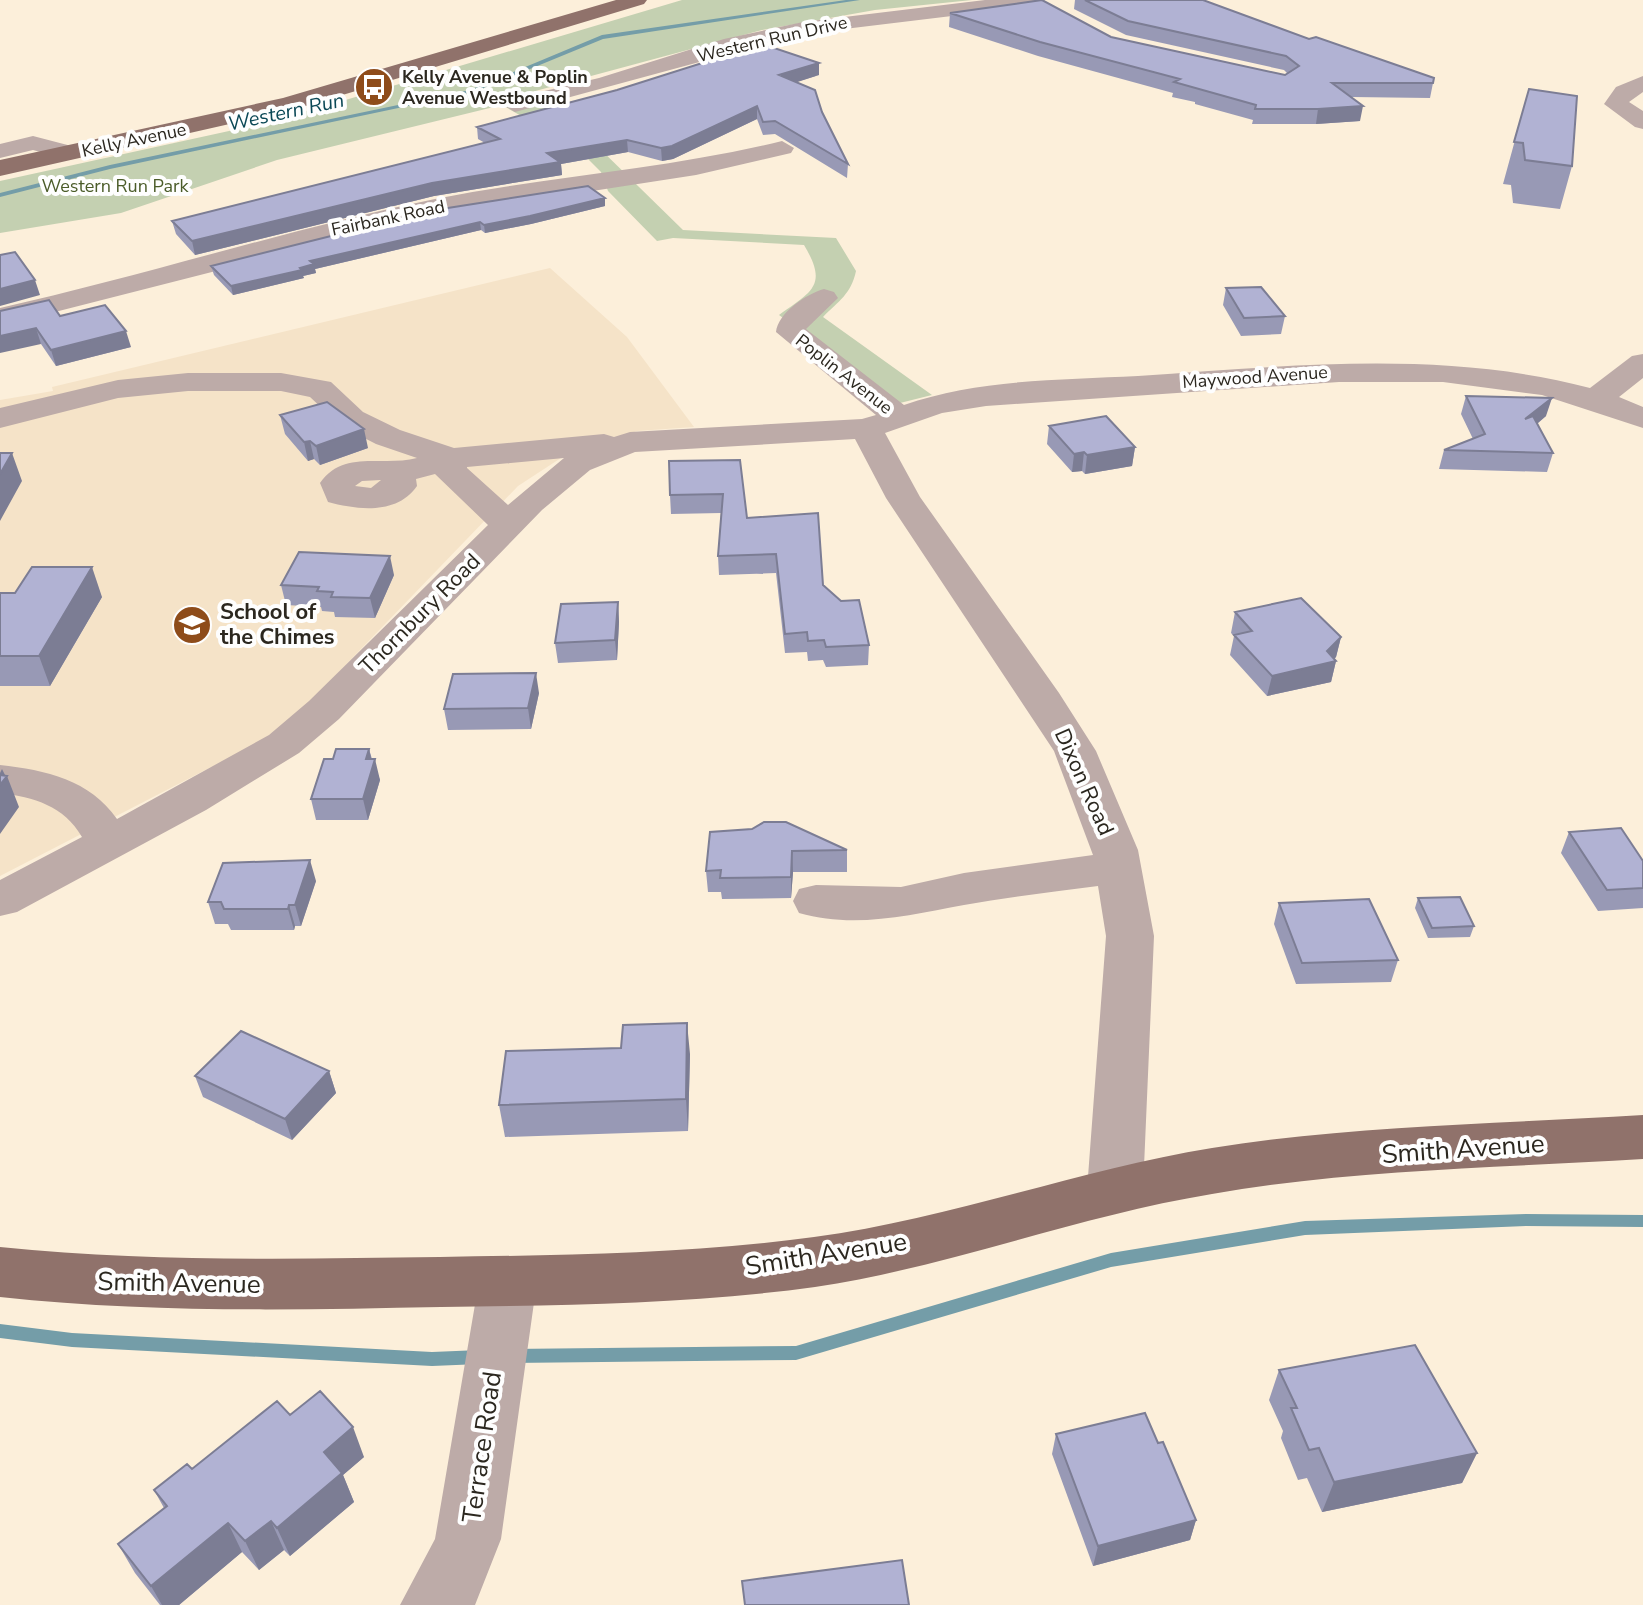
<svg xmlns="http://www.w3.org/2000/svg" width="1643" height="1605" viewBox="0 0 1643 1605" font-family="'Nunito Sans',sans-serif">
  <rect width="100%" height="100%" fill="#fcefda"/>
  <!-- built -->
  <path fill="#f5e3c8" d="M550,268L627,337L694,427L637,431L564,456L518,486L283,730L0,876V400L53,391L52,387Z"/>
  <!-- green -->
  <path fill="#c4d0b1" d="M682,0H972L875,10L762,30L513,97L550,107L593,142L683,230L836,238L856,271C851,294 839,301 823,317L932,395L900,403L779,315C813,291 828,285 804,245L673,238L657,241L608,191L601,172L576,147L502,105L277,160L121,213L0,233V181L229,131L322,107Z"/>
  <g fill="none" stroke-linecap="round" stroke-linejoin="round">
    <!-- stream -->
    <path fill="#749da8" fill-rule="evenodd" d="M846,0H860L603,39L474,92L110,169L0,197V193L110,165L470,90L602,35Z
      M1526,1214L1643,1215V1227L1526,1226L1305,1235L1111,1267L796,1360L510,1363L504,1361L502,1356L504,1351L510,1349L796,1346L1111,1253L1305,1221Z
      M0,1324L72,1333L432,1352L480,1350L486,1352L488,1357L486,1362L480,1364L432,1366L72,1347L0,1338Z"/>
    <!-- minor -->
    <path fill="#bdaba8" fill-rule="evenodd" d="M985,0H1045L1035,6L803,34L515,112L503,105L507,100L599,78L724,39L803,22Z
      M1643,76V92L1629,102L1643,111V129L1635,127L1604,104L1616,87Z
      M33,136L79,148L82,153L70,160L33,150L0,158V144Z
      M782,141L794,148L791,153L696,175L436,215L0,326V308C146,275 289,229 435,199C551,176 668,169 782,141Z
      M824,289L834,292L838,298L806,329L904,405C978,379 1061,380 1138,376C1290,366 1442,349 1590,388L1632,356L1643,354V378L1619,397L1643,407V428L1542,395L1443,382H1339L986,406L942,413L885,433L920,497L1059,693L1096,751L1138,850L1154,936L1143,1190L1135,1206L1115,1213L1095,1206L1087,1190L1106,936L1098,886C1053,892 1008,897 964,905C910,915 854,929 799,913L793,901L799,889L816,885L901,887L964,873L1093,855L1054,751L886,498L855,439L635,452L590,470L542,510L339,719L299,753L206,810L17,912L0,916V880L82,837C64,806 34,797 0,793V765C46,770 90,780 117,819L269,735L309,701L488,525L435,474L416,479L417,486C397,515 358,510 328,502L320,483C343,449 384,467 417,458L376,444L341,426L310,397L281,391H188L118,398L0,428V408L118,380L188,373H281L331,382L363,412L400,430L454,448L604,434L614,437L630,432L862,419L876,415L776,332C778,313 806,294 824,289ZM564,458L508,505L467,468V467ZM381,480L371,488L355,486L362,481Z
      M508,1256L529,1263L537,1281L501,1539L475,1605H400L435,1539L479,1281L487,1263Z"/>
    <!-- major -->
    <path fill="#90726b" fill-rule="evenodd" d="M616,0H647L644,4L296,109L0,176V160L283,98Z
      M1643,1115V1159C1500,1168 1354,1169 1212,1194C1077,1216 949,1267 815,1287C691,1304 566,1305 441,1307C293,1310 147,1313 0,1297V1247C147,1262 293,1259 440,1257C565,1255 690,1254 814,1237C949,1219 1078,1170 1212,1148C1354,1125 1500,1124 1643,1115Z"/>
  </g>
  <!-- wall -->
  <path fill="#9899b5" d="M1075,0H1203L1309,39L1434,78L1430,98L1352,97L1360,121L1316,124H1252L1253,120L1195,104V102L1172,97L1173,93L1038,56L949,27L950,13L1111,37L1285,75L1288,74L1284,70L1126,35L1074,9Z
    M819,75L796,82L822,112L848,164L847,178L775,134L763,135L757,119L673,159L662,161L628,152L561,164L562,175L434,196L195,255L176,234L172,221L485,143L478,139L477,127Z
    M1529,89L1572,166L1560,209L1513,203L1511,185L1503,184Z
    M605,206L531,224L485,233L481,230L315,269L316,273L303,276L304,278L233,295L214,275L211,266L435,210Z
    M1226,288L1285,316L1281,334L1241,336L1223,305Z
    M0,311L60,316L131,347L56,366L41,344Z
    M1466,396L1546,416L1537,424L1553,453L1547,472L1439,469L1444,450L1473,439L1461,414Z
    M280,415L368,448L320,465L314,459L308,461L285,434Z
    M1049,426L1135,447L1132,466L1085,474L1082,471L1072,472L1047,444Z
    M740,460L747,518L823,585L869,645L868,665L826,667L823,660L808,661L807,652L785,653L776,573L719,575L718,556L721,513L671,514L670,495Z
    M394,575L375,618L335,617L334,612L322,611L321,607L286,605L281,585Z
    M0,593L102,597L50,686H0Z
    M618,602L619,622L617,660L558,663L555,643Z
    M1235,612L1341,637L1336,657L1334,659L1336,661L1331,682L1267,696L1230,655L1234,636L1231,633Z
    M539,693L531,729L448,730L444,709Z
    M369,749L372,759L380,780L368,820H316L311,799L333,759Z
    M710,832L847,850V872H793L791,898L722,899L721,892H708L706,871Z
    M1569,832L1643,861V908L1598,911L1561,853Z
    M316,881L301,926H295L294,930H231L228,924H215L208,902Z
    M1418,898L1474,926L1470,937L1428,938L1415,908Z
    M1279,903L1398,960L1391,982L1296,984L1274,924Z
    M690,1054L688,1131L505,1137L499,1105Z
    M329,1071L336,1093L292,1140L203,1097L195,1076Z
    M1279,1370L1477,1453L1462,1483L1322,1512L1307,1478L1298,1480L1281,1438L1283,1431L1269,1400Z
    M290,1415L364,1457L343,1475L354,1502L290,1556L284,1550L259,1570L242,1552L179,1605H160L135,1573L118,1544L164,1508L154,1490Z
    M1056,1434L1158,1443L1196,1520L1190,1540L1093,1566L1052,1454Z"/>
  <!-- shaded-wall -->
  <path fill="#7c7d94" d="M819,63V75L779,88V75Z
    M757,106V119L673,159L662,161L661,148Z
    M1363,106L1360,121L1316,124L1318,109Z
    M627,140L628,152L561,164L562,175L434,196L195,255L192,241L432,183L547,153Z
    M605,198V206L531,224L485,233L484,225Z
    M480,222L481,230L315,269L316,273L303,276L304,278L233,295L231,286L300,268L310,261Z
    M35,280L40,295L0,306V289Z
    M36,328L41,344L0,353V336Z
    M126,331L131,347L56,366L51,350Z
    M1552,398L1546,416L1520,438L1525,419Z
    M364,429L368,448L320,465L316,446Z
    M310,441L314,459L308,461L304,442Z
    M1135,447L1132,466L1085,474L1087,455Z
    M1084,452L1082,471L1072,472L1074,454Z
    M12,453L22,481L0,521V474Z
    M390,556L394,575L375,618L370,598Z
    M92,567L102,597L50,686L39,656Z
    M618,602L619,622L617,660L615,640Z
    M1341,637L1336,657L1330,663L1336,661L1331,682L1267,696L1272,676L1327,651Z
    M536,673L539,693L531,729L528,708Z
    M369,749L373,766L375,759L380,780L368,820L363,799L366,759Z
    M2,769L6,777L7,776L19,807L0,834V773Z
    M792,851L793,872L791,898V877Z
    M310,860L316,881L301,926L295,905Z
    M289,905L295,926L294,930L288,909Z
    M687,1023L690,1054L688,1131L686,1099Z
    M329,1071L336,1093L292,1140L285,1119Z
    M353,1427L364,1457L343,1475L354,1502L290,1556L277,1528L324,1452Z
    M1477,1453L1462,1483L1322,1512L1334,1482Z
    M1196,1520L1190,1540L1093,1566L1098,1546Z
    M271,1521L284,1550L259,1570L245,1541Z
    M228,1523L242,1552L179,1605H162L151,1586Z"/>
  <!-- building -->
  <path fill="#b1b2d3" stroke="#7c7d94" stroke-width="2" d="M1042,0L1111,37L1285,75L1299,66L1286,56L1128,21L1085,0H1203L1309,39L1316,37L1434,78L1433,83H1332L1363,106L1318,109H1255L1256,105L1174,82L1180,79L1040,42L950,13Z
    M762,44L819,63L779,75L815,90L822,112L848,164L775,121L763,122L757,106L672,146L661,148L627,140L547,153L560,162L432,183L192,241L172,221L500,139L477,127L617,90Z
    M1529,89L1577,96L1572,166L1525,160L1523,143L1514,142Z
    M588,186L605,198L530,216L484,225L480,222L310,261L314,264L300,268L302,270L231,286L211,266L435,210Z
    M15,252L35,280L0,289V255Z
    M1261,287L1285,316L1244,318L1226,288Z
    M49,300L60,316L105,305L126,331L51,350L36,328L0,336V311Z
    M1466,396L1552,398L1525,419L1533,416L1553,453L1444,450L1485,434Z
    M327,402L364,429L316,446L310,441L304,442L280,415Z
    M1106,416L1135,447L1087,455L1084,452L1074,454L1049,426Z
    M0,453H12L0,474Z
    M740,460L747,518L818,513L823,585L841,601L859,600L869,645L826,647L824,640L808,641L807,632L785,634L776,554L718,556L723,494L670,495L669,461Z
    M299,552L390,556L370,598L331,597L333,592L317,591L319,587L281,585Z
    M32,567H92L39,656H0V593H15Z
    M1301,598L1341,637L1327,651L1336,661L1272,676L1234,635L1252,631L1235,612Z
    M618,602L615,640L555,643L561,604Z
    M536,673L528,708L444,709L453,674Z
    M336,749H369L366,759H375L363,799H311L324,759H333Z
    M0,775L7,776L0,785Z
    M764,822H786L847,850L792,851L791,877L720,878L721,870L706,871L710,832L752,829Z
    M1621,828L1643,861V888L1607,890L1569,832Z
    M310,860L295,905H289L288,909H224L221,902H208L223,863Z
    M1460,897L1474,926L1432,928L1418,898Z
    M1369,899L1398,960L1302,963L1279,903Z
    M687,1023L686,1099L499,1105L506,1051L621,1048L623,1025Z
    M241,1031L329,1071L285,1119L195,1076Z
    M1415,1345L1477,1453L1334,1482L1319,1448L1309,1450L1291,1408H1297L1279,1370Z
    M320,1391L353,1427L324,1452L342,1473L277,1528L271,1521L245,1541L228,1523L151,1586L118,1544L167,1506L154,1490L187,1464L192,1469L277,1401L290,1415Z
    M1145,1413L1158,1443L1163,1442L1196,1520L1098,1546L1056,1434Z
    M902,1560L909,1605H745L742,1581Z"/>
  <!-- icons -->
  <defs>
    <g id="bus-disc" transform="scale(2)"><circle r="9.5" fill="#8e4c1a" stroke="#fefefe"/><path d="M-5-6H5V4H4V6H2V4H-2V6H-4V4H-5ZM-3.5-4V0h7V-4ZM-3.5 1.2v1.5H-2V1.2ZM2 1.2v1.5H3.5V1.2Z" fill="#fff"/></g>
    <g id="school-disc" transform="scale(2)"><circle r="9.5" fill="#8e4c1a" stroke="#fefefe"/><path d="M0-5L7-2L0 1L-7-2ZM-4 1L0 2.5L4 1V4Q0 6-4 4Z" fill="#fff"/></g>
  </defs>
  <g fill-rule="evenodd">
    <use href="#bus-disc" x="374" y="87"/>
    <use href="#school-disc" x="192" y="625"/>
  </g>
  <g text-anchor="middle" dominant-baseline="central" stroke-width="8" stroke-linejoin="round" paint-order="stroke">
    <!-- far-street labels -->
    <g font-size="18" fill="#2b271f" stroke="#fefefe">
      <text transform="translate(772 39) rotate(-13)">Western Run Drive</text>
      <text transform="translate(134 140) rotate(-12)">Kelly Avenue</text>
      <text transform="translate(388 218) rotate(-12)">Fairbank Road</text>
      <text transform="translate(844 374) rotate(38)">Poplin Avenue</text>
      <text transform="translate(1255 377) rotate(-4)">Maywood Avenue</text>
    </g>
    <!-- far-poi labels -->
    <g font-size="18" font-weight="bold" fill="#2b271f" stroke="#fefefe" text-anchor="start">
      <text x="402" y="77">Kelly Avenue &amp; Poplin<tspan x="402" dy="21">Avenue Westbound</tspan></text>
    </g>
    <!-- far-park labels -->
    <g font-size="18" fill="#4b5c29" stroke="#fefefe">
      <text x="115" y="186">Western Run Park</text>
    </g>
    <!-- far-water labels -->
    <g font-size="20" font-style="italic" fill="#0b4856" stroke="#fefefe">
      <text transform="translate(286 112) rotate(-12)">Western Run</text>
    </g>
    <!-- poi labels -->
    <g font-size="22" font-weight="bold" fill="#2b271f" stroke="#fefefe" text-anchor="start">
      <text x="220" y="612">School of<tspan x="220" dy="25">the Chimes</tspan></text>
    </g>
    <!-- street labels -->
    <g font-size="22" fill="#2b271f" stroke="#fefefe">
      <text transform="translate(420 614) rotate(-45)">Thornbury Road</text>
      <text transform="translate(1084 782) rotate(66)">Dixon Road</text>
    </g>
    <!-- near-street labels -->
    <g font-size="26" fill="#2b271f" stroke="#fefefe">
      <text transform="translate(1463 1149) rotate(-4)">Smith Avenue</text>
      <text transform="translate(826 1254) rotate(-9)">Smith Avenue</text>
      <text transform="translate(179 1283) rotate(1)">Smith Avenue</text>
      <text transform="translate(482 1447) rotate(-82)">Terrace Road</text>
    </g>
  </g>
</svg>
